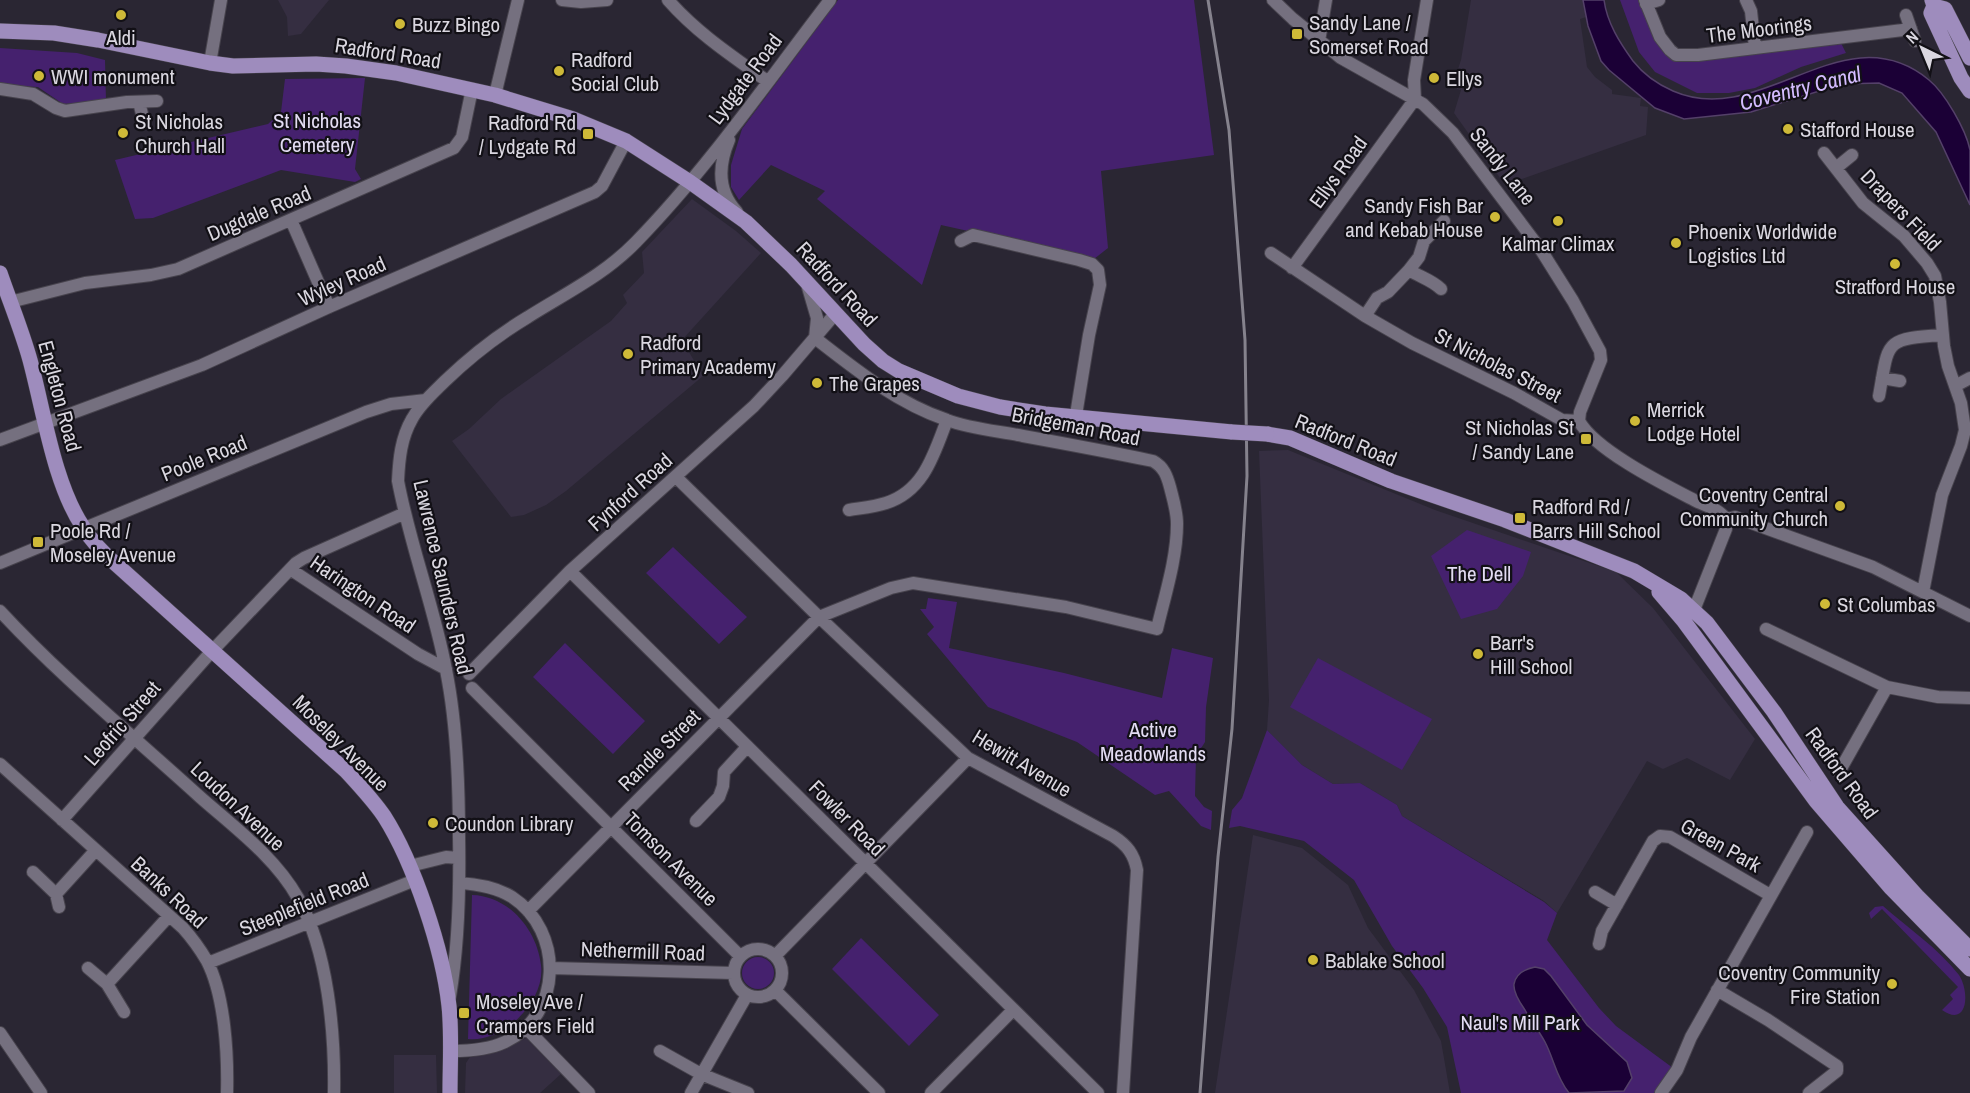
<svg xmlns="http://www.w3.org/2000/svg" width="1970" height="1093" viewBox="0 0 1970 1093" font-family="'Archivo Narrow',sans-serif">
  <rect width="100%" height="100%" fill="#2a2633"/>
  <!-- built -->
  <path fill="#352e41" d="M278,0H329L301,34L288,36L287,17Z
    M1471,0H1583L1586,17L1580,19L1587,67L1595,77L1612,90V94L1641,98L1640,106L1648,107L1646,135L1505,185L1454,113L1461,90L1450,87L1451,73L1458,69L1461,60Z
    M692,199L736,231L761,253L682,340L703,376L566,491L546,505L524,515L511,517L452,441L469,429L501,399L611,321L627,303L623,295L644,273L642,252Z
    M1288,450L1435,510L1616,572L1653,608L1755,739L1730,780L1687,758L1663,769L1647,761L1557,913L1544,901L1402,816L1397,805L1360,783L1333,784L1302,765L1267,730L1269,700L1259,451Z
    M1253,835L1302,848L1348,885L1368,928L1414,990L1441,1041L1450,1093H1215Z
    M526,1038L561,1074L540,1093H465L466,1063L470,1057L505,1049Z
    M394,1055H436L437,1093H394Z"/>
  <!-- green -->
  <path fill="#45216e" d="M838,0H1194L1214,155L1101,171L1108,248L1094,259L941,225L922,285L817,199L825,191L771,165L739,200L731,187V165L742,129Z
    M1620,0H1644L1658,44L1674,57L1841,43L1846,53L1801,67L1755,88L1729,93H1697L1655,72L1639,52Z
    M0,48L77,53L105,60L106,101L63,104L38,87L0,85Z
    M365,78L355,169L361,179L355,182L281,170L153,218L135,219L115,160L268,124L281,112L285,79Z
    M1467,530L1531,552L1523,576L1497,609L1461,619L1431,556Z
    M673,547L747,617L719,644L646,573Z
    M928,598L957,602L949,648L1064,673L1162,698L1172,648L1213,658L1206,707L1205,742L1196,756L1195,796L1204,807L1212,811L1211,830L1201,826L1169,791L1155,795L1077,742L988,707L927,634L934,627L920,609H926Z
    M565,643L645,721L613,754L533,677Z
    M1318,658L1432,719L1402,770L1290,707Z
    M1267,730L1302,765L1333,784L1360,783L1397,805L1402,816L1544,902L1557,913L1547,940L1599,1008L1616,1026L1673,1068L1655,1093H1461L1447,1027L1423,988L1392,946L1354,880L1304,841L1240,826L1229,828L1232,810L1242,798Z
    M472,895C509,896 537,930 541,965C546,1001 503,1043 468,1039Z
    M1883,906C1908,928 1938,948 1959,975C1970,992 1968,1028 1942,1010L1953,999L1950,995L1958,987L1882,909L1871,919L1869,913L1875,907Z
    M861,938L939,1015L909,1046L832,969Z
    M742 973a16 16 0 1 1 32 0a16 16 0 1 1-32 0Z"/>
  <!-- water -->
  <path fill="#1b0036" stroke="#544069" stroke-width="1.5" d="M1583,0H1604C1607,23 1620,43 1633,61C1644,75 1657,84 1673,91C1762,130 1844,10 1929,80C1945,93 1966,130 1970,150C1970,167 1970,188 1970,205L1936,132L1902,93L1879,83L1842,84L1751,112L1684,119L1655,108L1609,70L1601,61L1588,26Z
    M1535,967L1544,969L1551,976L1587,1025L1627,1062L1632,1078L1624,1091L1569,1093C1556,1077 1554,1059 1545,1042C1539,1031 1531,1021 1525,1010C1520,1003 1513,992 1514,984C1516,973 1525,969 1535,967Z"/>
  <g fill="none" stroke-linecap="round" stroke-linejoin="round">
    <!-- minor casing -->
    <g stroke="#47434d" stroke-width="14">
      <path id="minor" d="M562,0L581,2L607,0
        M668,0C697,33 732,56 767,81
        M1273,0L1293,19L1341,58L1423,104L1453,133L1541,250L1573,301L1600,351L1601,360L1580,412L1579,421
        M1645,0L1660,37L1670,50L1676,55H1698L1911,29
        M1746,0L1751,11L1755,48
        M1646,4L1659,0
        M1906,15L1915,41
        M1319,41L1326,0
        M210,63L221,0
        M0,89L33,94L56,108L65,111L127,102L157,101
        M495,95L518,0
        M139,102L142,114
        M729,140C718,166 717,191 737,212
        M1824,153L1863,203L1904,236L1927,263L1935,276L1940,302L1944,346L1948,366L1961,403L1965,430L1961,446L1942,495L1923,592
        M1836,168L1852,155
        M291,220L329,307
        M961,241L973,235L1079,260L1092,264L1098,270L1100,285L1089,335L1076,415
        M1271,253L1365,316L1412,343L1514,393L1562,420L1579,421
        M1292,268L1415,99L1414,80L1427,0
        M1409,270C1420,277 1432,280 1441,289
        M10,302L85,283L151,275L178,269L454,148L462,137L472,89
        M1365,316L1377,298L1388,292L1409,270L1419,257L1424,241L1444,221
        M1882,378L1900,381
        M1955,386L1970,378
        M1879,396C1889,341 1883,339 1942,335
        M1579,421C1595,450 1663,484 1694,500C1705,506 1718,508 1726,519
        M0,440L202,365L329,307L595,192L602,186L626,141
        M676,477L819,617L968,758L1113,836C1127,845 1134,854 1137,870L1123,1093
        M849,510C861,508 874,507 886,503C924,491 934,454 947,420
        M1726,519L1735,517L1873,567L1970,616
        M0,563L366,412L391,404L426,400
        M290,569L418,654L446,669
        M570,571L1098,1093
        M1694,610L1726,529V519
        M0,611C61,677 133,736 200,797C234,827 275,857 298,898C328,951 335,1033 334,1093
        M1766,629L1887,687L1938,697L1970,698
        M469,674L570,571L754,406L782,376L835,314
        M472,688L740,956
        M0,764L183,928C192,938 200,949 207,961C225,996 228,1055 227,1093
        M1839,772L1887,687
        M62,820L212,651L296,563L304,558L405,513
        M696,821L719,797L723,786L724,772L747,747
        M410,866L446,857L459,858
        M33,872L56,894L59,907
        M1595,892L1617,905
        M56,894L95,851
        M528,911L819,617L891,588L913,583L1066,607L1157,629C1165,595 1177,558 1177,524C1177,511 1173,499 1170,487C1167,476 1164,467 1153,461C1110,452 1067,444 1023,436C998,431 971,429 947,420C897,403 856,370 815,338L817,318L807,284
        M1599,944L1602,931L1653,841L1660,836L1670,837L1770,895
        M734 973a24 24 0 1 1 48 0a24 24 0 1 1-48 0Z
        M775,956L968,758
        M208,963L415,880
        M88,968L107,984L124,1012
        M551,968L733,973
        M107,984L169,916
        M775,990L879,1093
        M1717,990L1768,1020L1837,1066V1071L1809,1093
        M450,996C459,943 460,890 459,837C459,782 457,724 446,670C434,606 410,545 398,481C399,459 401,438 412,419C420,404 433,393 445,381C470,357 498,335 528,317C566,293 604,275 636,242C708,168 767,82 830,0
        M526,1028L589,1093
        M0,1033L41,1093
        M451,1051C469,1051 488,1050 505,1042C563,1015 564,931 512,897C496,887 477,884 459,883
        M660,1051L701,1074L748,1093
        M691,1093L747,995
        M931,1093L1013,1010
        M1661,1093L1677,1070L1691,1037L1807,832"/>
    </g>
    <!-- major casing -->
    <g stroke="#47434d" stroke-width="16">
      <path id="major" d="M1932,0L1934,6L1931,13L1961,78L1970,91
        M1934,6L1945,9L1970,58
        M0,31L54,33L98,40L210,63L233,66L316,64L346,66L396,73L495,95L573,119L626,141L690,182L746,222L791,265L864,344L883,361L899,371L958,396L1000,407L1045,414L1232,432
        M0,273C10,302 22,331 30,360C44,412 54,484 83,527C92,542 104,554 117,565L346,771C359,785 373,800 384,816C414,863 443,950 449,1006C452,1035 450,1064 450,1093
        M1267,434L1290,438L1391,481L1505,520L1634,571L1681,599L1707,623L1774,712L1837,807L1917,896L1970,949
        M1659,592L1683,620L1816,801L1891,888L1970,969"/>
    </g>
    <!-- minor -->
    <use href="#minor" stroke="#75707f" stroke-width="12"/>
    <!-- major -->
    <use href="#major" stroke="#9e8cbd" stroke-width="15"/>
    <!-- rail -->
    <path stroke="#85828d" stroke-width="3" d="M1200,1093L1218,857L1232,729L1247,476L1245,340L1229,130L1208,0"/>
    <!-- major-bridge casing -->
    <g stroke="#47434d" stroke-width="16" stroke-linecap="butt">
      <path id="major-bridge" d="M1232,432L1267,434"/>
    </g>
    <!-- major-bridge -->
    <use href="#major-bridge" stroke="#9e8cbd" stroke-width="15"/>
  </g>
  <!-- markers -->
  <g fill="#ceb938" stroke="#121016" stroke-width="2">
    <circle cx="121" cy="15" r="6"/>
    <circle cx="400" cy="24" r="6"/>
    <rect x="1291" y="28" width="12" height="12" rx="3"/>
    <circle cx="559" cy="71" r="6"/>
    <circle cx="39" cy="76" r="6"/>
    <circle cx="1434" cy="78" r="6"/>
    <circle cx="1788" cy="129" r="6"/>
    <circle cx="123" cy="133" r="6"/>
    <rect x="582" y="128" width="12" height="12" rx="3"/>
    <circle cx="1495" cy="217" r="6"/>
    <circle cx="1558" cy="221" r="6"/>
    <circle cx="1676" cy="243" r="6"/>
    <circle cx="1895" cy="264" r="6"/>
    <circle cx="628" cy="354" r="6"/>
    <circle cx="817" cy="383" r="6"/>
    <circle cx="1635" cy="421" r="6"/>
    <rect x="1580" y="433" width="12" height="12" rx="3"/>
    <circle cx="1840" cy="506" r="6"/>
    <rect x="1514" y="512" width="12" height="12" rx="3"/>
    <rect x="32" y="536" width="12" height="12" rx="3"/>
    <circle cx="1825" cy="604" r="6"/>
    <circle cx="1478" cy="654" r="6"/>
    <circle cx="433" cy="823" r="6"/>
    <circle cx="1313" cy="960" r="6"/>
    <circle cx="1892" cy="984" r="6"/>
    <rect x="458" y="1007" width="12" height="12" rx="3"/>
  </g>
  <g text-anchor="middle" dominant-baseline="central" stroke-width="4.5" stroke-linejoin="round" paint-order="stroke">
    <!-- poi labels -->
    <g font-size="21" fill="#dad7e0" stroke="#121016" text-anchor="start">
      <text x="1309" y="22">Sandy Lane /<tspan x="1309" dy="24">Somerset Road</tspan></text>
      <text x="412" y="24">Buzz Bingo</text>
      <text x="121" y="37" text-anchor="middle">Aldi</text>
      <text x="571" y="59">Radford<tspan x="571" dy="24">Social Club</tspan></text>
      <text x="51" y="76">WWI monument</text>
      <text x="1446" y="78">Ellys</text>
      <text x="135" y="121">St Nicholas<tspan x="135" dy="24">Church Hall</tspan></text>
      <text x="576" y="122" text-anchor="end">Radford Rd<tspan x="576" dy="24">/ Lydgate Rd</tspan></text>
      <text x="1800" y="129">Stafford House</text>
      <text x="1483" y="205" text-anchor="end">Sandy Fish Bar<tspan x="1483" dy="24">and Kebab House</tspan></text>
      <text x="1688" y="231">Phoenix Worldwide<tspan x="1688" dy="24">Logistics Ltd</tspan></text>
      <text x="1558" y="243" text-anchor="middle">Kalmar Climax</text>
      <text x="1895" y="286" text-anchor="middle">Stratford House</text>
      <text x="640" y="342">Radford<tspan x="640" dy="24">Primary Academy</tspan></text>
      <text x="829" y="383">The Grapes</text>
      <text x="1647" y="409">Merrick<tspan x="1647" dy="24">Lodge Hotel</tspan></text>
      <text x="1574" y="427" text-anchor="end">St Nicholas St<tspan x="1574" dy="24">/ Sandy Lane</tspan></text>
      <text x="1828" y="494" text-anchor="end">Coventry Central<tspan x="1828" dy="24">Community Church</tspan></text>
      <text x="1532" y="506">Radford Rd /<tspan x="1532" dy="24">Barrs Hill School</tspan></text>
      <text x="50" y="530">Poole Rd /<tspan x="50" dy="24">Moseley Avenue</tspan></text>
      <text x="1837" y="604">St Columbas</text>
      <text x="1490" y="642">Barr's<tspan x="1490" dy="24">Hill School</tspan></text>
      <text x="445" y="823">Coundon Library</text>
      <text x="1325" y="960">Bablake School</text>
      <text x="1880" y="972" text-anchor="end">Coventry Community<tspan x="1880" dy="24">Fire Station</tspan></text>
      <text x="476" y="1001">Moseley Ave /<tspan x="476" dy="24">Crampers Field</tspan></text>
    </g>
    <!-- street labels -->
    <g font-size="21" fill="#dad7e0" stroke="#121016">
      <text transform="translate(1759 29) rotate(-7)">The Moorings</text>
      <text transform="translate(388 53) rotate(9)">Radford Road</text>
      <text transform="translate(745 79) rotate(-53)">Lydgate Road</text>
      <text transform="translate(1503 166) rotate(52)">Sandy Lane</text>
      <text transform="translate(1338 172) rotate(-54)">Ellys Road</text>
      <text transform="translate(1901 210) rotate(46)">Drapers Field</text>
      <text transform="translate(259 213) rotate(-23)">Dugdale Road</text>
      <text transform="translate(342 281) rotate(-24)">Wyley Road</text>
      <text transform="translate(837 284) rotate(47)">Radford Road</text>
      <text transform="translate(1498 365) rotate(27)">St Nicholas Street</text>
      <text transform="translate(60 396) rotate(75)">Engleton Road</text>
      <text transform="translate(1076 426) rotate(11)">Bridgeman Road</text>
      <text transform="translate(1346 440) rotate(22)">Radford Road</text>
      <text transform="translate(204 458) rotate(-22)">Poole Road</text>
      <text transform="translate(630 492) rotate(-42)">Fynford Road</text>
      <text transform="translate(443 577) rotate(77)">Lawrence Saunders Road</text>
      <text transform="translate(363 594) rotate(34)">Harington Road</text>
      <text transform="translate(122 723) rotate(-49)">Leofric Street</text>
      <text transform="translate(341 743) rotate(45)">Moseley Avenue</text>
      <text transform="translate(659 750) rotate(-45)">Randle Street</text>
      <text transform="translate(1022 763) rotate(31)">Hewitt Avenue</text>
      <text transform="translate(1842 773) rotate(54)">Radford Road</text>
      <text transform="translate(238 806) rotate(43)">Loudon Avenue</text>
      <text transform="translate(847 818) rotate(45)">Fowler Road</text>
      <text transform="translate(1721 845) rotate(29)">Green Park</text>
      <text transform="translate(671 859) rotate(45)">Tomson Avenue</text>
      <text transform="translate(169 892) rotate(43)">Banks Road</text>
      <text transform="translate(304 904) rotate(-22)">Steeplefield Road</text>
      <text transform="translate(643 951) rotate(2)">Nethermill Road</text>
    </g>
    <!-- park labels -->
    <g font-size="21" fill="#e3dcf3" stroke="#121016">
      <text x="317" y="120">St Nicholas<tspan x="317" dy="24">Cemetery</tspan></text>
      <text x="1479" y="573">The Dell</text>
      <text x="1153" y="729">Active<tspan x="1153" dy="24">Meadowlands</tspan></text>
      <text x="1520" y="1022">Naul's Mill Park</text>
    </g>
    <!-- water labels -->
    <g font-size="22" font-style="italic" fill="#d4bcff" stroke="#121016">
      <text transform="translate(1800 88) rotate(-14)">Coventry Canal</text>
    </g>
  </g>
  <!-- north arrow -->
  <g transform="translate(1922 48) rotate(317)" stroke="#121016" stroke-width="4.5" paint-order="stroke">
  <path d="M0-4.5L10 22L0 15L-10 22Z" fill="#dad7e0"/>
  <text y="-9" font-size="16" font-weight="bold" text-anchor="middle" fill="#dad7e0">N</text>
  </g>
</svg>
